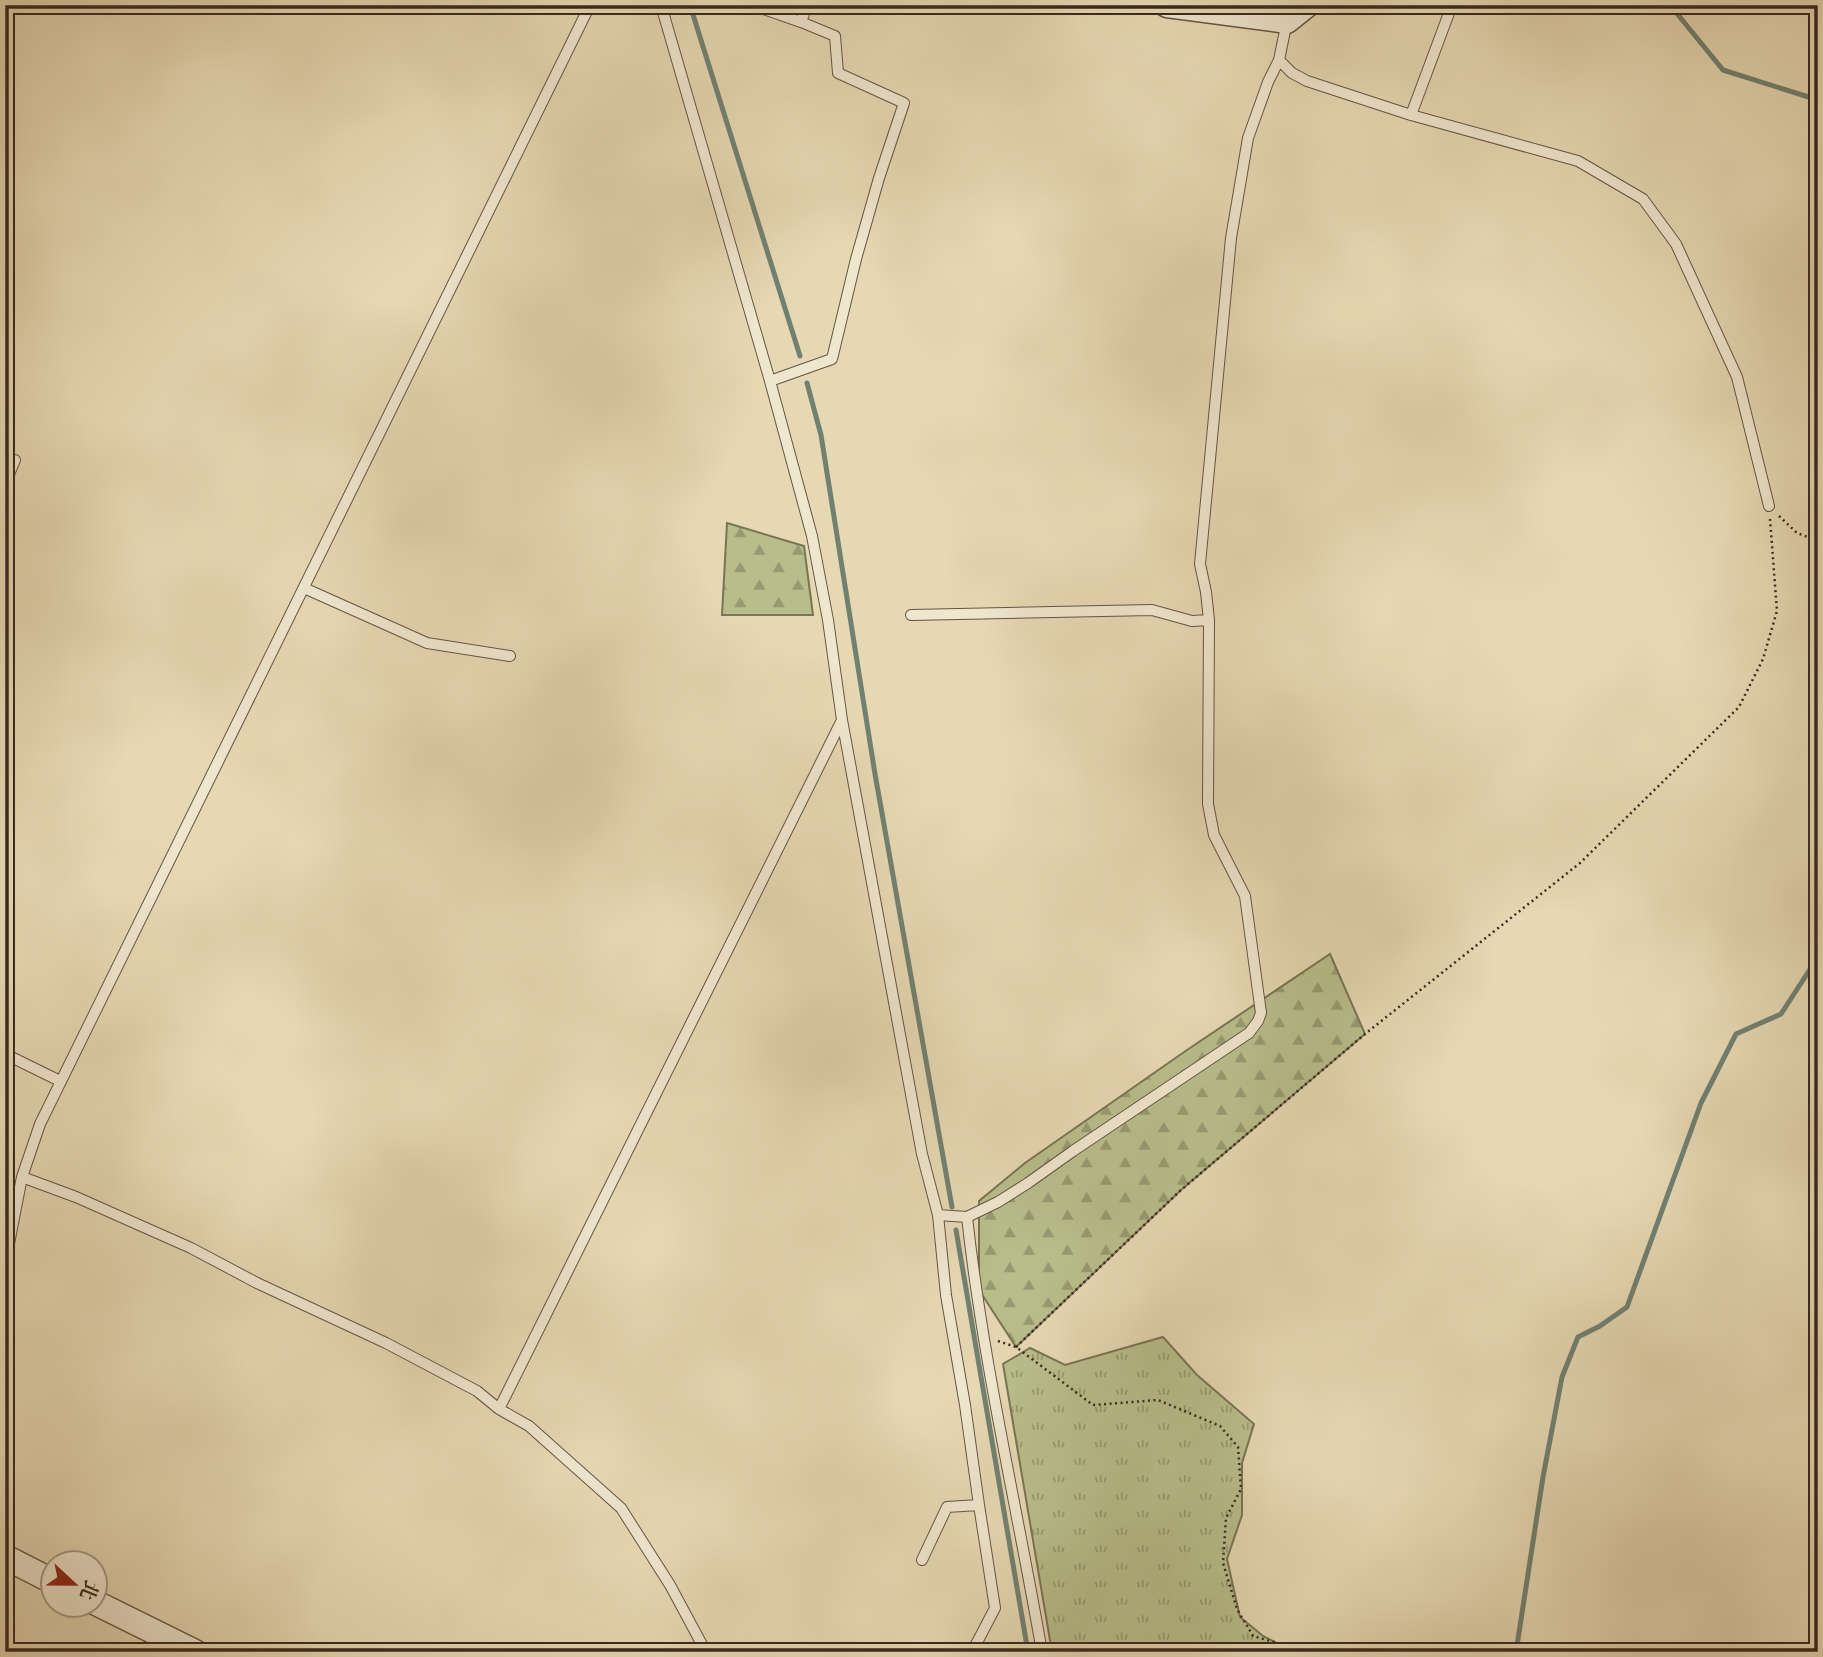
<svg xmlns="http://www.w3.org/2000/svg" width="1823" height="1657" viewBox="0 0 1823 1657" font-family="'IM FELL Double Pica','Noto Serif TC',serif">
  <defs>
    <pattern id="grass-tufts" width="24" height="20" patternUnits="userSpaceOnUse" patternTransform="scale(1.75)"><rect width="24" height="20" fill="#b8be8b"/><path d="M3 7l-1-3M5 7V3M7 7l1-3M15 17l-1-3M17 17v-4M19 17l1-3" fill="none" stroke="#979a71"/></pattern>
    <pattern id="forest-firs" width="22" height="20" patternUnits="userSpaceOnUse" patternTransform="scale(1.75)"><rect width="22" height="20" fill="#b8be8b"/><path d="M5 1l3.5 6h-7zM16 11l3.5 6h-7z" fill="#979a71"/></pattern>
  </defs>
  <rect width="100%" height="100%" fill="#e6d8b3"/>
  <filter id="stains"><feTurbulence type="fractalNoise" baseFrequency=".00286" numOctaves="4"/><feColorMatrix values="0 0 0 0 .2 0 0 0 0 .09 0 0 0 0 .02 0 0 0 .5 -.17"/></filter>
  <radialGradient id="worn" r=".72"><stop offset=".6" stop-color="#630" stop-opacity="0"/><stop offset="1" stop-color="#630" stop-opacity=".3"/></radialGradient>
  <!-- grass -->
  <path fill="url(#grass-tufts)" stroke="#787455" stroke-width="2" d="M1163,1337L1197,1375L1254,1424L1242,1463V1515L1227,1559L1240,1617L1263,1636L1295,1652H1052L1003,1364L1030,1348L1065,1365Z"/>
  <!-- forest -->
  <path fill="url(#forest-firs)" stroke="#787455" stroke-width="2" d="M727,523L804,546L813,615H722Z
    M1330,954L1365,1034L1181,1190L1016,1347L979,1290V1201L1025,1163L1187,1050Z"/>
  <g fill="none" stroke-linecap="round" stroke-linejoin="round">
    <!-- stream -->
    <path stroke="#718171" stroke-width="5" d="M690,5L800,356
      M1670,5L1723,70L1818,100
      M807,383L821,435L875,774L952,1207
      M956,1230L1028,1652
      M1516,1652L1543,1477L1562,1377L1578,1337L1600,1326L1627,1307L1701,1103L1736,1034L1781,1014L1818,957"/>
    <!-- service casing -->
    <g stroke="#645544" stroke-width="12">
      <path id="service" d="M661,5L770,381L812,536L828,620L842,720L922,1154L938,1215L946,1295L965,1405L979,1505
        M752,5L801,22L835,36L838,73L904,103L879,178L856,259L832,359L770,381
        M1287,21L1279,60L1292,73L1307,81L1411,115L1578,161L1643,199L1676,244L1737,377L1769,506
        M801,22L807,5
        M1411,115L1452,5
        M5,484L15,460
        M304,588L427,643L510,656
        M911,615L1152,610L1192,621L1209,620L1208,804L1214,835L1245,896L1261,1013L1258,1021L1249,1033L1073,1151L1028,1183L998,1202L967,1217L938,1215
        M1209,620L1206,592L1200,564L1231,238L1248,138L1268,82L1279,60
        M5,1054L60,1081
        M22,1177L76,1197L191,1248L257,1283L386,1343L477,1391L499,1409L529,1426L621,1508L670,1585L706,1652
        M967,1217C983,1363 1017,1507 1042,1652
        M5,1264L22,1177L40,1124L590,5
        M499,1409L842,720
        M922,1560L947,1507L979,1505L995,1608L972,1652"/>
    </g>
    <!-- tertiary casing -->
    <g stroke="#645544" stroke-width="27">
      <path id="tertiary" d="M1167,5L1287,21L1307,5
        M5,1557L52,1581
        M94,1602L195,1652"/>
    </g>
    <!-- path -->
    <path stroke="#38291f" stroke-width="2.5" stroke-dasharray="2 3.5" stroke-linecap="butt" d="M1779,516L1797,533L1818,541
      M998,1341L1016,1347L1093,1405L1158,1400L1220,1426L1238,1447L1241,1489L1226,1518L1223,1563L1237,1609L1253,1636L1308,1652
      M1016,1347L1181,1190L1365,1034L1580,863L1739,707L1763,659L1777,611L1770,519"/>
    <!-- service -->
    <use href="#service" stroke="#efe6ce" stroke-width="10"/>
    <!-- tertiary -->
    <use href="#tertiary" stroke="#efe6ce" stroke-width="24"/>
  </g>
  <!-- margin -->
  <rect width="1823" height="1657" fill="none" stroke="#e6d8b3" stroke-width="28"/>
  <rect x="7" y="7" width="1809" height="1643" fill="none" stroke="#38291f" stroke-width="3.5"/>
  <rect x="14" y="14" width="1795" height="1629" fill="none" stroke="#38291f" stroke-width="2"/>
  <!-- north arrow -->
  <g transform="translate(74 1584) rotate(112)"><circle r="33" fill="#efe6ce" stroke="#a69a88" stroke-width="2"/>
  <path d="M0-5L12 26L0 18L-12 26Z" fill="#8f2418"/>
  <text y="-10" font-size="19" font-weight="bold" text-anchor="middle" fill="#38291f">北</text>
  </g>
  <rect width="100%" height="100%" filter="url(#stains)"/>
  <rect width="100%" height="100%" fill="url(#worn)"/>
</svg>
